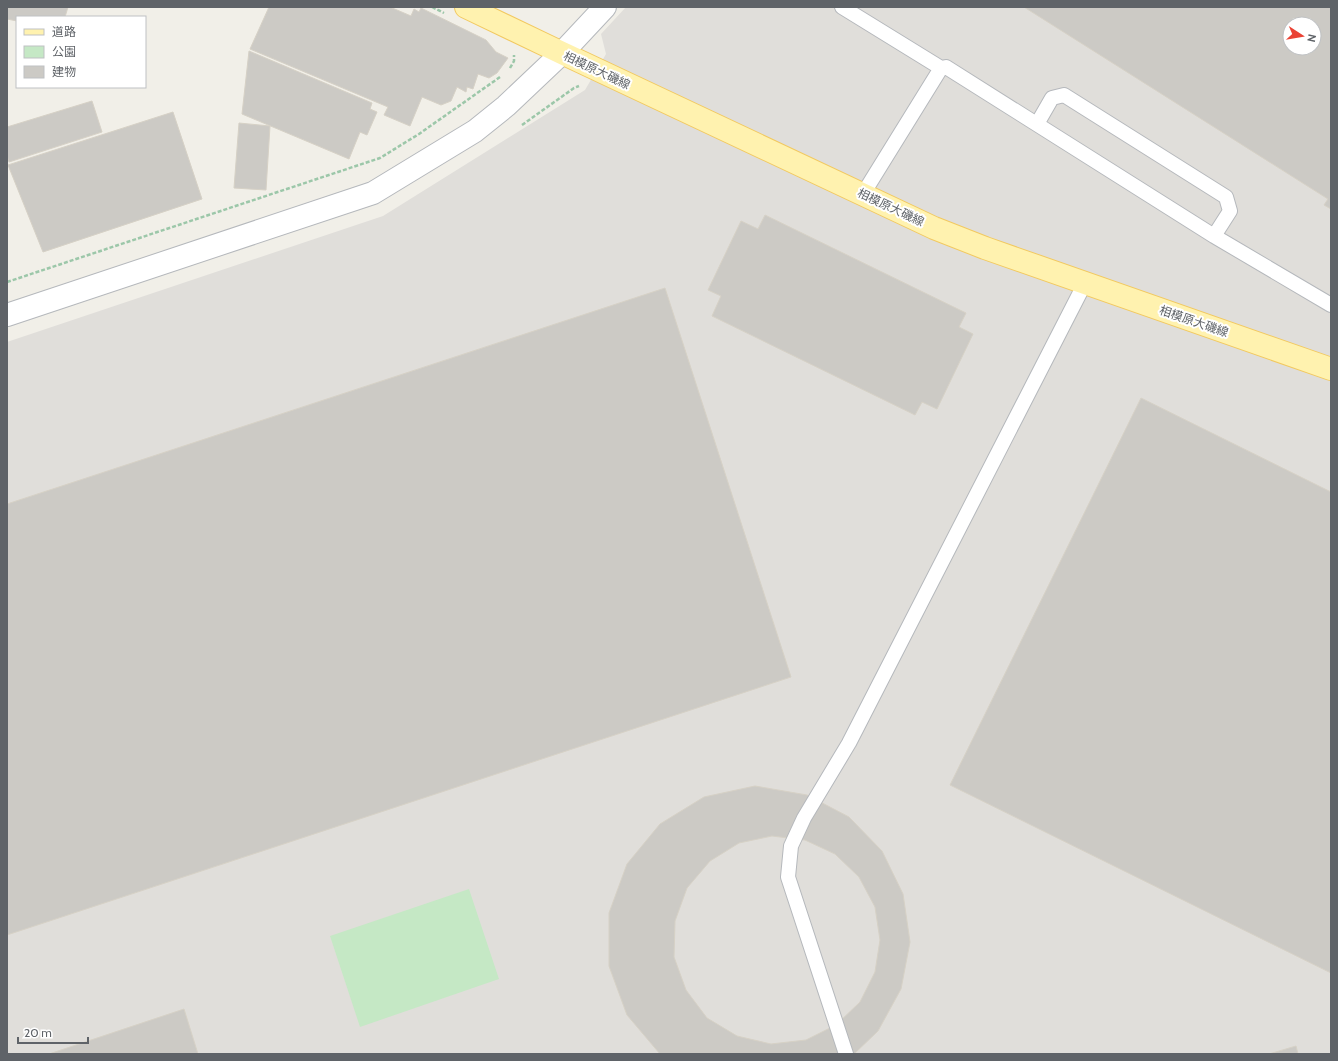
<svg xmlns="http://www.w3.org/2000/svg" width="1338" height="1061" viewBox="0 0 1338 1061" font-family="Cabin,'Noto Sans JP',sans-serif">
  <rect width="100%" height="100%" fill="#f1efe8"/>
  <!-- industrial -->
  <path fill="#e0deda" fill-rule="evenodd" d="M626,7H1331V1054H7V342L383,216L585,90L606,54L601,34ZM1290,24H1314V48H1290Z"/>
  <!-- green -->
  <path fill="#c5e8c5" d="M469,889L499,979L360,1027L330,936Z"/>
  <!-- building -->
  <path fill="#cccac5" stroke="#d6d1c6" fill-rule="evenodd" d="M7,7H68L65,17H17V21L7,19Z
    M269,7H390L411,16L414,9L419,12L421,8L486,40L496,52L508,58L497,73L489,78L478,74L473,89L467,87L466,92L457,87L451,101L441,105L422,97L410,126L384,115L388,107L250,49Z
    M1024,7H1331V209L1324,205L1328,199ZM1290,24H1314V48H1290Z
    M249,51L372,103L370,109L377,112L367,135L360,132L349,159L242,114Z
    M92,101L102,132L9,162L7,155V127Z
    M173,112L202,199L43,252L8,165Z
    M239,123L270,126L266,190L234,188Z
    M765,215L966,313L959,327L973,334L937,409L922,402L915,415L712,316L721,296L708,290L741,221L758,229Z
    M665,288L791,677L7,935V504Z
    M1141,398L1331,492V973L950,785Z
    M755,786L807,795L849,817L882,851L903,894L910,942L901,989L878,1031L854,1054H660L627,1015L609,966V913L627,864L660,824L704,797ZM772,836L805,840L835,854L859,877L875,907L880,940L875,972L860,1002L836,1025L806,1040L771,1044L737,1036L707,1018L686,990L674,957L675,921L687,888L710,861L739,843Z
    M184,1009L198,1054H49Z
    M1296,1046L1298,1054H1269Z"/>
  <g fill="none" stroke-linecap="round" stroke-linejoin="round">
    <!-- service casing -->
    <g stroke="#b5b8bc" stroke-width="16">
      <path id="service" d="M842,7L941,68
        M1037,124L1052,98L1064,95L1226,197L1230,211L1214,236
        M863,194L941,68L946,67L1214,236L1331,305
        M846,1054L788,877L791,846L804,818L849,743L1085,283"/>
    </g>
    <!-- tertiary casing -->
    <g stroke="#b5b8bc" stroke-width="24">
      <path id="tertiary" d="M7,315L373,193L475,131L506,106L562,53L605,7"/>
    </g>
    <!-- primary casing -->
    <g stroke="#f2c960" stroke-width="24">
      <path id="primary" d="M466,7L562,53L934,228L985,248L1331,369"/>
    </g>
    <!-- path -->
    <path stroke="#9cc7a9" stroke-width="2.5" stroke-dasharray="4 2" stroke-linecap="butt" d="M432,7L444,13
      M510,68L514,61V55
      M522,125L574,88L579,86
      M7,282L380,158L419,134L500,77"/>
    <!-- service -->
    <use href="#service" stroke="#fff" stroke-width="14"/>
    <!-- tertiary -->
    <use href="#tertiary" stroke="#fff" stroke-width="22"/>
    <!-- primary -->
    <use href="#primary" stroke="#fff2af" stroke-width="22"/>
  </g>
  <g text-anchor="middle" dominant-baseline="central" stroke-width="4" stroke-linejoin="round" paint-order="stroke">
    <!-- street labels -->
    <g font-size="12" fill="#5f6368" stroke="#fff">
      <text transform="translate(597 70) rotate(25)">相模原大磯線</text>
      <text transform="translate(891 207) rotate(25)">相模原大磯線</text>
      <text transform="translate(1194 321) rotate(19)">相模原大磯線</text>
    </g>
  </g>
  <!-- border -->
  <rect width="1338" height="1061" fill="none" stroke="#5f6368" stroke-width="16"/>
  <!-- legend -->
  <rect x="16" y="16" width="130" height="72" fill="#ffffff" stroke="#bfc1c3"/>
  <rect x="24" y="29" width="20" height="6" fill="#fff2af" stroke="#bfc1c3"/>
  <text x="52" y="36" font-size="12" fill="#5f6368">道路</text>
  <rect x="24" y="46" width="20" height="12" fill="#c5e8c5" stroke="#bfc1c3"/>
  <text x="52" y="56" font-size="12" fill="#5f6368">公園</text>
  <rect x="24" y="66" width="20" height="12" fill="#cccac5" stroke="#bfc1c3"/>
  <text x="52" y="76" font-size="12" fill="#5f6368">建物</text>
  <!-- north arrow -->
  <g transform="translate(1302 36) rotate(102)"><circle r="19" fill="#ffffff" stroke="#bfc1c3"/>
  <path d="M0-3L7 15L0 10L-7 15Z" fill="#ea4335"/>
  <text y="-6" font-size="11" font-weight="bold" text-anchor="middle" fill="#5f6368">N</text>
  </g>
  <!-- scale -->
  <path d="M18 1037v6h70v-6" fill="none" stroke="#5f6368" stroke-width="2"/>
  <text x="24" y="1037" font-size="12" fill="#5f6368" stroke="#ffffff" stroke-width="3" paint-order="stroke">20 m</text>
</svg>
